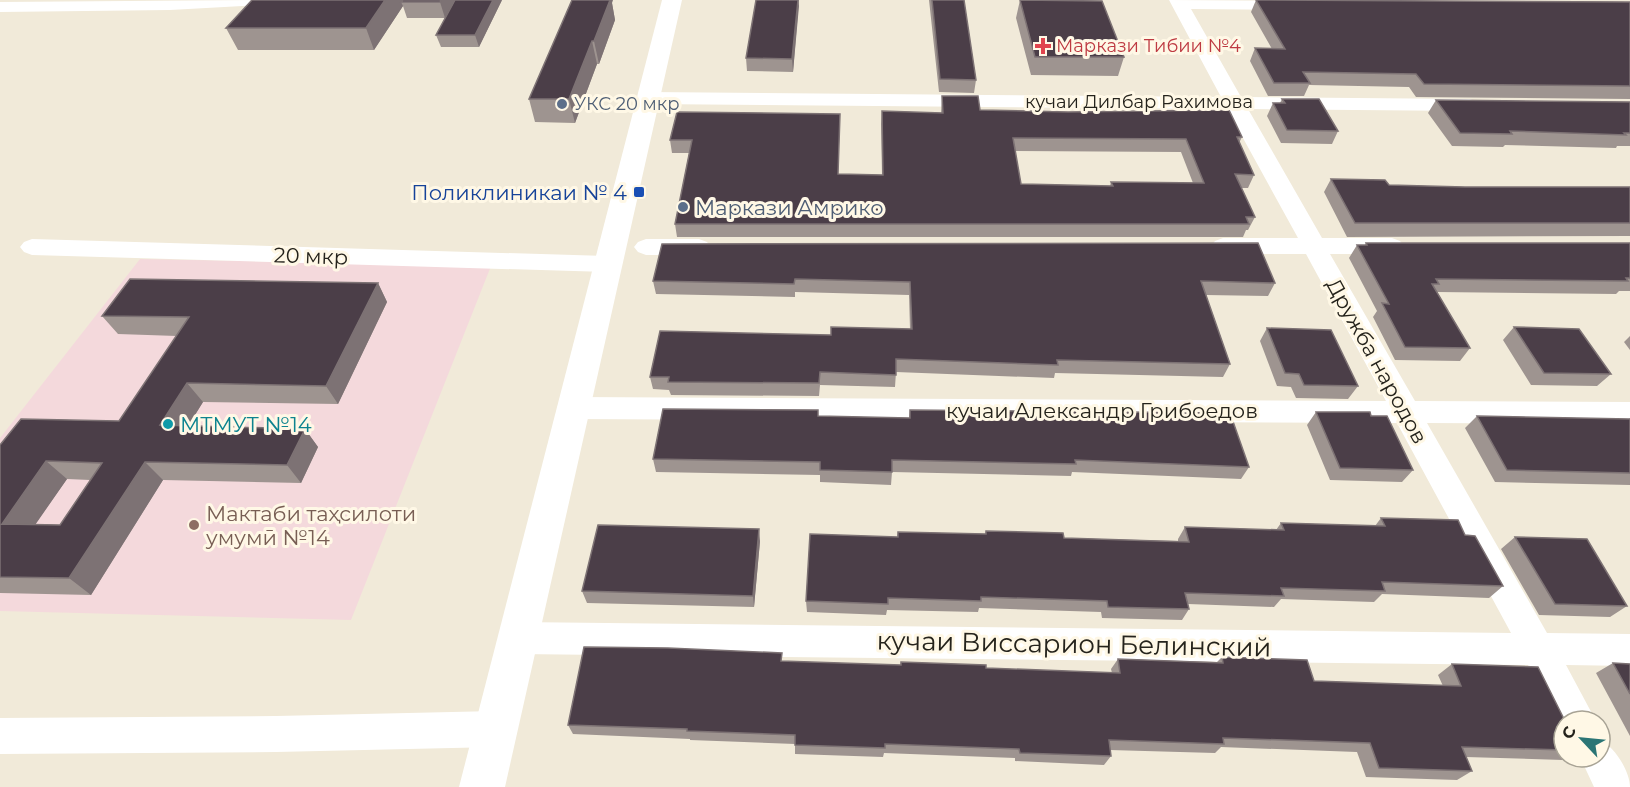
<svg xmlns="http://www.w3.org/2000/svg" width="1630" height="787" viewBox="0 0 1630 787" font-family="Montserrat,sans-serif">
  <rect width="100%" height="100%" fill="#f1ead9"/>
  <!-- education -->
  <path fill="#f4d9dc" d="M140,259L491,266L351,620L0,611V438Z"/>
  <g fill="none" stroke-linecap="round" stroke-linejoin="round">
    <!-- minor -->
    <path fill="#fff" fill-rule="evenodd" d="M267,0L265,4L259,5L170,10L0,12V2Z
      M1169,0L1295,1L1298,5L1295,9L1289,10L1191,9L1241,97L1469,99L1476,101L1479,105L1476,109L1469,111L1248,109L1322,238H1392L1400,241L1404,246L1400,251L1392,254H1330L1415,401L1630,402V424L1427,423L1547,633L1630,634V666L1566,665L1596,721H1564V731L1528,665L517,654L505,649L500,638L505,627L517,622L1511,633L1397,423L574,419L564,416L560,408L564,400L574,397L1386,401L1306,254H1223L1215,251L1211,246L1215,241L1223,238H1298L1227,109L648,104L641,102L638,98L641,94L648,92L1221,97Z
      M32,239L607,256L615,258L619,264L615,270L607,272L32,255L24,252L20,247L24,242Z
      M646,239H699L707,242L711,247L707,252L699,255H646L638,252L634,247L638,242Z
      M496,711L509,716L514,729L509,742L496,747L276,752L0,754V718L276,716Z
      M1600,740C1614,746 1630,771 1630,787H1594L1580,757H1600Z"/>
    <!-- major -->
    <path fill="#fff" fill-rule="evenodd" d="M662,0H682L505,787H459Z"/>
  </g>
  <!-- wall -->
  <path fill="#9e9490" fill-rule="evenodd" d="M252,0H455L445,18H407L403,6L374,50H238L226,28Z
    M502,0L479,47H441L436,35Z
    M756,0H799L793,72L747,71L746,58Z
    M929,0H964L976,80L974,93L939,92Z
    M1020,0L1124,57L1118,76L1031,75L1016,18Z
    M1256,0L1630,2V99L1416,97L1409,87L1309,85L1304,96H1268L1250,61L1255,48L1272,49L1251,12Z
    M612,3L615,20L599,64H597L575,123L535,122L529,99Z
    M942,96L980,110L1242,137L1239,143L1254,175L1248,188H1241L1255,217L1248,230H1246L1243,237H677L675,224L689,153H672L670,140L677,112L838,174L882,175L881,124L882,111L941,113ZM1015,151L1181,152L1193,183L1111,182L1110,186L1021,184Z
    M1282,99L1338,131L1332,144L1281,143L1267,116L1273,103H1280Z
    M1436,100L1630,102V146H1617L1616,148L1505,145L1503,147L1452,146L1428,113Z
    M1331,179L1389,185L1465,187H1630V236L1347,237L1324,192Z
    M1366,243H1630V291H1619L1616,294L1437,292L1470,348L1460,361L1395,360L1373,317L1377,311L1349,258L1357,245H1365Z
    M662,244L1275,283L1268,296L1206,295L1230,364L1223,377L1055,373L1054,378L896,372L895,387L820,385L819,396L671,395L669,390L653,389L650,377L831,335L910,329L909,295L795,292V297L656,294L653,281Z
    M378,283L387,302L338,404L203,402L188,426L305,429L318,447L301,483L163,480L91,595L0,593V445L119,421L177,336L118,334L102,316ZM67,479L90,480L60,525L35,524Z
    M1514,327L1611,374L1597,386L1531,385L1503,340Z
    M1267,328L1358,386L1348,399L1296,398L1291,387L1277,386L1260,341Z
    M1630,336V350L1624,342Z
    M910,410L1249,467L1241,479L1072,472L1071,476L892,472L891,485L820,482V475L656,472L653,459L818,416L909,418Z
    M1316,412L1371,416L1413,470L1402,482L1330,480L1307,425Z
    M1477,416L1629,419L1630,418V485L1495,482L1465,428Z
    M1381,518L1465,535L1503,586L1489,598L1382,594L1374,602L1281,599L1274,607L1188,604L1189,609L1182,620L1102,618L1101,612L979,608L978,612L887,610L886,615L807,612L806,601L897,537L898,532L985,534L986,531L1064,538L1178,541V539L1185,527L1276,530L1281,523L1375,526Z
    M1515,537L1627,606L1610,617L1539,615L1501,549Z
    M760,541L754,607L587,603L582,591Z
    M1222,657L1314,681L1443,686L1438,675L1452,664L1564,721V757H1568L1563,760L1466,757L1472,771L1457,780L1366,777L1357,752L1221,747L1215,753L1110,750L1111,756L1104,765L1015,761V758L884,753L883,757L795,754V744L690,740V739L573,734L568,725L782,661L900,665L901,662L986,668L1112,673L1111,669L1118,659L1217,662Z
    M1613,663L1630,664V736L1596,673Z"/>
  <!-- shaded-wall -->
  <path fill="#7d7274" d="M385,0H404L401,2L403,6L374,50L366,28Z
    M441,0H455L445,18L440,2Z
    M493,0H502L479,47L475,35Z
    M602,0H613L612,3L615,20L599,64L594,41Z
    M798,0L799,6L793,72L792,59Z
    M592,41L597,64L575,123L569,99Z
    M378,283L387,302L338,404L326,386Z
    M187,383L203,402L177,444L160,425Z
    M305,429L318,447L301,483L287,465Z
    M46,461L67,479L24,541L2,524Z
    M145,462L163,480L91,595L69,578Z
    M759,529L760,541L754,607L753,596Z"/>
  <!-- building -->
  <path fill="#4b3e48" stroke="#7d7274" stroke-width="1.5" fill-rule="evenodd" d="M252,0H385L366,28H226Z
    M403,0H441L440,2H401Z
    M455,0H493L475,35H436Z
    M572,0H610L594,41H592L569,99H529Z
    M756,0H798L792,59L746,58Z
    M932,0H964L976,80L940,79Z
    M1020,0L1102,1L1124,57H1035Z
    M1256,0L1630,2V86L1424,84L1416,74L1303,72L1310,83H1274L1255,48L1285,49Z
    M942,96H978L980,110L1068,112L1229,110L1242,137H1237L1254,175L1235,174L1255,217H1246L1249,224H675L692,140H670L677,112L840,114L838,174L883,175L882,111L943,113ZM1013,138L1186,139L1204,183L1111,182L1113,186L1021,184Z
    M1282,99H1319L1338,131L1287,130L1273,103H1285Z
    M1436,100L1630,102V133H1624L1626,135L1510,131L1512,134L1460,133Z
    M1331,179L1385,180L1389,185L1465,187H1630V223H1355Z
    M1258,243L1275,283L1201,281L1230,364L1057,360L1058,365L896,359V375L820,372L819,383L668,382L669,377H650L660,331L831,335V327L912,329L910,282L795,279L794,284L653,281L662,244Z
    M1366,243H1630V278H1626L1628,281L1436,279L1439,284H1432L1470,348L1405,347L1382,303L1389,304L1357,245H1367Z
    M130,279L378,283L326,386L187,383L160,425L305,429L287,465L145,462L69,578L0,577V445L21,419L119,421L189,317L102,316ZM46,461L102,463L60,525L2,524Z
    M1514,327L1579,329L1611,374L1544,373Z
    M1267,328L1331,330L1358,386L1304,385L1299,374L1285,373Z
    M663,409L818,410V416L910,418V410L1230,413L1249,467L1075,460L1076,464L892,460V472L820,470V462L653,459Z
    M1316,412H1370L1371,416H1387L1413,470L1340,468Z
    M1477,416L1630,419V473L1507,470Z
    M1381,518L1458,520L1465,535L1475,536L1503,586L1382,582L1385,591L1281,588L1284,596L1185,593L1189,609L1108,607L1107,601L981,597V601L888,598V604L806,601L810,534L898,537V532L986,534V531L1063,533L1064,538L1189,542L1185,527L1284,530L1281,523L1385,526Z
    M598,525L759,529L753,596L582,591Z
    M1515,537L1587,539L1627,606L1555,604Z
    M584,647L668,648L782,653L781,661L901,665V662L986,665V668L1120,673L1118,659L1223,663L1222,657L1307,660L1314,681L1461,686L1452,664L1538,667L1565,721H1564V750L1462,747L1472,771L1379,768L1370,743L1223,738L1224,744L1109,740L1111,756L1020,753L1019,749L885,744V748L795,745V735L687,731V729L568,725Z
    M1613,663L1630,664V694Z"/>
  <!-- markers -->
  <path fill="#e0444e" stroke="#fff8e6" stroke-width="2" d="M1040 37h6v6h6v6h-6v6h-6v-6h-6v-6h6z"/>
  <g fill="#5c6f8a" stroke="#fff8e6" stroke-width="2">
    <circle cx="562" cy="104" r="6"/>
    <circle cx="683" cy="207" r="6"/>
  </g>
  <rect fill="#1a4fb4" stroke="#fff8e6" stroke-width="2" x="633" y="186" width="12" height="12" rx="3"/>
  <circle fill="#0f9aa8" stroke="#fff8e6" stroke-width="2" cx="168" cy="424" r="6"/>
  <circle fill="#8d6e63" stroke="#fff8e6" stroke-width="2" cx="194" cy="525" r="6"/>
  <g text-anchor="middle" dominant-baseline="central" stroke-width="6" stroke-linejoin="round" paint-order="stroke">
    <!-- far-health labels -->
    <g font-size="18" fill="#be3a42" stroke="#fff8e6" text-anchor="start">
      <text x="1056" y="46">Маркази Тибии №4</text>
    </g>
    <!-- far-street labels -->
    <g font-size="18" fill="#25231c" stroke="#fff8e6">
      <text x="1139" y="102">кучаи Дилбар Рахимова</text>
    </g>
    <!-- far-service labels -->
    <g font-size="18" fill="#4e5e75" stroke="#fff8e6" text-anchor="start">
      <text x="574" y="104">УКС 20 мкр</text>
    </g>
    <!-- transit labels -->
    <g font-size="21" fill="#164399" stroke="#fff8e6" text-anchor="end">
      <text x="627" y="192">Поликлиникаи № 4</text>
    </g>
    <!-- service labels -->
    <g font-size="21" fill="#4e5e75" stroke="#fff8e6" text-anchor="start">
      <text x="695" y="207">Маркази Амрико</text>
    </g>
    <!-- street labels -->
    <g font-size="21" fill="#25231c" stroke="#fff8e6">
      <text transform="translate(311 256) rotate(2)">20 мкр</text>
      <text transform="translate(1377 361) rotate(61)">Дружба народов</text>
      <text x="1102" y="410">кучаи Александр Грибоедов</text>
    </g>
    <!-- culture labels -->
    <g font-size="21" fill="#0d838f" stroke="#fff8e6" text-anchor="start">
      <text x="180" y="424">МТМУТ №14</text>
    </g>
    <!-- education labels -->
    <g font-size="21" fill="#785e54" stroke="#fff8e6" text-anchor="start">
      <text x="206" y="513">Мактаби таҳсилоти<tspan x="206" dy="24">умумӣ №14</tspan></text>
    </g>
    <!-- near-street labels -->
    <g font-size="26" fill="#25231c" stroke="#fff8e6">
      <text transform="translate(1074 644) rotate(1)">кучаи Виссарион Белинский</text>
    </g>
  </g>
  <!-- north arrow -->
  <g transform="translate(1582 739) rotate(296)"><circle r="28" fill="#fff8e6" stroke="#a8a395" stroke-width="1.5"/>
  <path d="M0-4.5L10 22L0 15L-10 22Z" fill="#2b7575"/>
  <text y="-9" font-size="16" font-weight="bold" text-anchor="middle" fill="#25231c">С</text>
  </g>
</svg>
